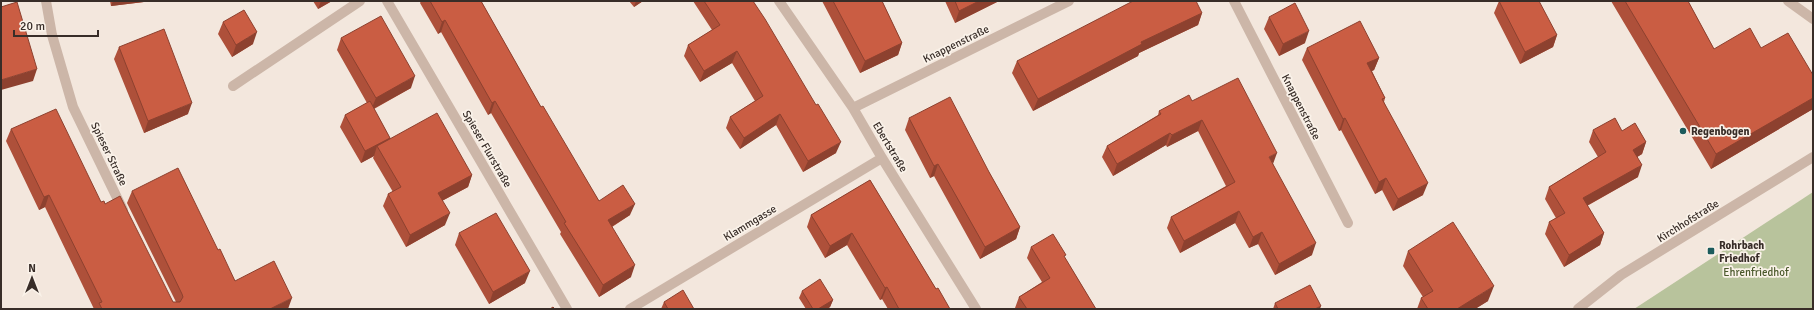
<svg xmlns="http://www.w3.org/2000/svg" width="1814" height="310" viewBox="0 0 1814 310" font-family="Signika,sans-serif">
  <rect width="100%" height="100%" fill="#f3e7dd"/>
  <!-- green -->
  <path fill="#b8c39c" d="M1813,192V309H1634Z"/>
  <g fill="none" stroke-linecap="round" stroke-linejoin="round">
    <!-- service -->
    <path stroke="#ccb6a8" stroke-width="10" d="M233,86L360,1"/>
    <!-- minor -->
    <path stroke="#ccb6a8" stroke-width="10" d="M46,1L52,35L73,107L123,210
      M387,1L567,309
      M779,1L853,108L882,158L976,309
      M1234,1L1348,223
      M1788,1L1813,19
      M853,108L1069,1
      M630,309L882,158
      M1578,309L1621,275L1813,157"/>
  </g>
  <!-- wall -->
  <path fill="#ae503a" d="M110,1H152L111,6Z
    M313,1H332L318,9Z
    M421,1H481L541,107L599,201L630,215L612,227L631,277L599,297L560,234L561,232L491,113L488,115L441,32L438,34L420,3Z
    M629,1H643L634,7Z
    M693,1H753L836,153L803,172L776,125L740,149L726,128L730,117L755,101L732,63L700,82L684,56L688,45L712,30Z
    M822,1H882L902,43L898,55L860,73Z
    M945,1H999L955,23Z
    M1499,1L1557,35L1553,47L1520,64L1494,13Z
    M1611,1H1688L1714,49L1761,48L1813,75V109L1711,169Z
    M1202,13L1198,25L1139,53L1138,56L1033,111L1012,73L1017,61Z
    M1269,17L1305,43L1279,56L1264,29Z
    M223,22L253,44L232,57L218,34Z
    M341,38L411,88L374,109L390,138V139L472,175L468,187L442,201L445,225L406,247L383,206L388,194L393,192L373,158L374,156L361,163L340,127L345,115L367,103L337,50Z
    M119,47L188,114L144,133L114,59Z
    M1307,48L1379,58L1374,70L1372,71L1385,98L1384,102L1423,195L1393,211L1382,190L1375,194L1341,130L1339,131L1302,60Z
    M1192,101L1273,164L1312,255L1275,275L1258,244L1249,248L1235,223L1180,253L1167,228L1171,217L1226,186L1198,131L1167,147L1166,145L1113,176L1102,157L1107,146L1158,115L1159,111Z
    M909,118L989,172L1020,227L1016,239L980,259L934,176L930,178L905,130Z
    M11,129L101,202L105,204L173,302H176L127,203L132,191L218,250L235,281L288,309H94L45,207L39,210L6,141Z
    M1593,130L1622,131L1646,142L1642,154L1637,157L1638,177L1587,206L1604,233L1600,245L1564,267L1545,234L1549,222L1556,218L1545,199L1549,187L1598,157L1589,142Z
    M870,180L936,289L950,309H888L882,299L880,300L847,245L825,258L807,227L811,215Z
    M459,233L525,283L489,304L455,245Z
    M1031,247L1065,258L1096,309H1016L1015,308L1019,297L1042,282L1027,258Z
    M1408,251L1488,301L1475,309H1417L1421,298L1423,297L1403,266Z
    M802,291L833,300L830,307L827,309H806L799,298Z
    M664,302L694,309H661Z
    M1275,303L1320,309H1273Z"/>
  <!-- shaded-wall -->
  <path fill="#8d412f" d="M113,1H152L111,6Z
    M321,1H332L318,9Z
    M636,1H643L634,7Z
    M979,1H999L955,23L959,11Z
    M1202,13L1198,25L1139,53L1138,56L1033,111L1038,99L1141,42Z
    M445,20L441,32L438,34L442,22Z
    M1309,31L1305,43L1279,56L1283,44Z
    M257,32L253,44L232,57L236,45Z
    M1557,35L1553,47L1520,64L1525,52Z
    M902,43L898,55L860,73L865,61Z
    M737,51L732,63L700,82L704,71Z
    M1379,58L1374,70L1363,75L1367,63Z
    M37,69L33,81L1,90V80Z
    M415,76L411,88L371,110L376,98Z
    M1813,98V109L1711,169L1716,154Z
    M495,101L491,113L488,115L492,103Z
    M192,103L188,114L144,133L148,121Z
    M780,114L776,125L740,149L744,138Z
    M1345,118L1341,130L1339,131L1343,119Z
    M1202,120L1198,131L1167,147L1172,135Z
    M1170,133L1166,145L1113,176L1117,164Z
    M390,138L386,150L377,146L374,156L361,163L365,151Z
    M841,142L836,153L803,172L808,161Z
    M1646,142L1642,154L1629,162L1633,150Z
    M1277,153L1273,164L1269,157Z
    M938,164L934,176L930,178L934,166Z
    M1642,165L1638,177L1579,210L1583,198Z
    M472,175L468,187L434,205L438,193Z
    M1386,178L1382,190L1375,194L1379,182Z
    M1428,183L1423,195L1393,211L1398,199Z
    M49,195L45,207L39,210L44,197Z
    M635,204L630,215L603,232L608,220Z
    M1239,211L1235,223L1180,253L1184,241Z
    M450,213L445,225L406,247L410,235Z
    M1020,227L1016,239L980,259L985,247Z
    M1262,232L1258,244L1249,248L1253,237Z
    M852,233L847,245L825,258L830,246Z
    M1604,233L1600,245L1564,267L1569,255Z
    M1316,243L1312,255L1275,275L1279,264Z
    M635,265L631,277L599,297L603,285Z
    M530,271L525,283L489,304L493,292Z
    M1494,286L1488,301L1475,309H1457Z
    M887,287L882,299L880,300L885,288Z
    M292,298L288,309H270Z
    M833,300L830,307L827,309H818Z
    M1321,306L1320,309H1315Z"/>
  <!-- building -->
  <path fill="#ca5d43" stroke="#8d412f" d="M430,1H481L541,107L543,106L599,201L623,185L635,204L608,220L635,265L603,285L564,223L566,222L495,101L492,103L445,20L442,22Z
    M704,1H753L765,19L816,105L818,104L841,142L808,161L780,114L744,138L730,117L763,96L737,51L704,71L688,45L720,25Z
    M833,1H882L902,43L865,61Z
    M955,1H979L959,11Z
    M1133,1H1196L1202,13L1141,42L1142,44L1038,99L1017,61Z
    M1499,1H1539L1557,35L1525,52Z
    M1625,1H1688L1714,49L1750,28L1761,48L1788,33L1813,75V98L1716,154Z
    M17,2L37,69L1,80V7Z
    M1295,3L1309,31L1283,44L1269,17Z
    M244,10L257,32L236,45L223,22Z
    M381,16L415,76L376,98L341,38Z
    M1360,21L1379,58L1367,63L1385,98L1382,99L1428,183L1398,199L1386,178L1379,182L1345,118L1343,119L1307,48Z
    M164,29L192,103L148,121L119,47Z
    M1238,78L1277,153L1269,157L1316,243L1279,264L1262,232L1253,237L1239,211L1184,241L1171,217L1235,182L1202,120L1172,135L1170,133L1117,164L1107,146L1161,114L1159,111L1189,95L1192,101Z
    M950,97L989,172L1020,227L985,247L938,164L934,166L909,118Z
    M370,101L390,138L365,151L345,115Z
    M56,109L101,202L104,201L105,204L120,196L173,302H180L183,297L182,294L132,191L178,168L218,250L220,249L235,281L274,261L292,298L270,309H102L99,303L102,302L49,195L44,197L11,129Z
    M437,113L472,175L438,193L450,213L410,235L388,194L401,187L377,146Z
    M1615,118L1622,131L1635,123L1646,142L1633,150L1642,165L1583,198L1604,233L1569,255L1549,222L1565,213L1549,187L1606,152L1593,130Z
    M870,180L936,289L938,288L950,309H899L887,287L885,288L852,233L830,246L811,215Z
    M496,213L530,271L493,292L459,233Z
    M1453,222L1494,286L1457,309H1428L1421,298L1433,291L1408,251Z
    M1053,234L1066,255L1064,256L1096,309H1027L1019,297L1050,278L1031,247Z
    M820,279L833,300L818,309H813L802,291Z
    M1310,285L1321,306L1315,309H1278L1275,303Z
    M683,290L694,309H668L664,302Z
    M553,307L555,309H550Z"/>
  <!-- markers -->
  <g fill="#1c5b5c" stroke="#faf2e9" stroke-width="1.5">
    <circle cx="1683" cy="131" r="4"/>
    <rect x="1707" y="247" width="8" height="8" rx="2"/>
  </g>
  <g text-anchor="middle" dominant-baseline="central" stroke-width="3.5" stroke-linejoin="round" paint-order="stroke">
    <!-- street labels -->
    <g font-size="11" fill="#382d28" stroke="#faf2e9">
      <text transform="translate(956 44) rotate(-26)">Knappenstraße</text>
      <text transform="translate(1301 107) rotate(63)">Knappenstraße</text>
      <text transform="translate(890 147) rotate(59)">Ebertstraße</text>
      <text transform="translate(487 149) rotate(60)">Spieser Flurstraße</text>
      <text transform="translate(109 154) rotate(64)">Spieser Straße</text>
      <text transform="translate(1688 221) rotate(-32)">Kirchhofstraße</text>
      <text transform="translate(750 223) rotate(-31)">Klammgasse</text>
    </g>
    <!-- poi labels -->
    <g font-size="11" font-weight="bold" fill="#382d28" stroke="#faf2e9" text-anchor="start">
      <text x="1691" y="131">Regenbogen</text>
      <text x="1719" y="245">Rohrbach<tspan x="1719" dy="13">Friedhof</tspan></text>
    </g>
    <!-- park labels -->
    <g font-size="11" fill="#4a582b" stroke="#faf2e9">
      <text x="1756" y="272">Ehrenfriedhof</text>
    </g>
  </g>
  <!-- border -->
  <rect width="1814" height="310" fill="none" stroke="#382d28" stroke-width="4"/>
  <!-- north arrow -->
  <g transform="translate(32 278)" stroke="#faf2e9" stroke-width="3" paint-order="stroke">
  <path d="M0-3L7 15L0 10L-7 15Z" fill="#382d28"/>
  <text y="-6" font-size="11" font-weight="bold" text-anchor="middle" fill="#382d28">N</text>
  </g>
  <!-- scale -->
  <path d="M14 30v6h84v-6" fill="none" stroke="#382d28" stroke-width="2"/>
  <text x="20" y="30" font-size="12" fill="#382d28" stroke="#faf2e9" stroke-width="3" paint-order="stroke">20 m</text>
</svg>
